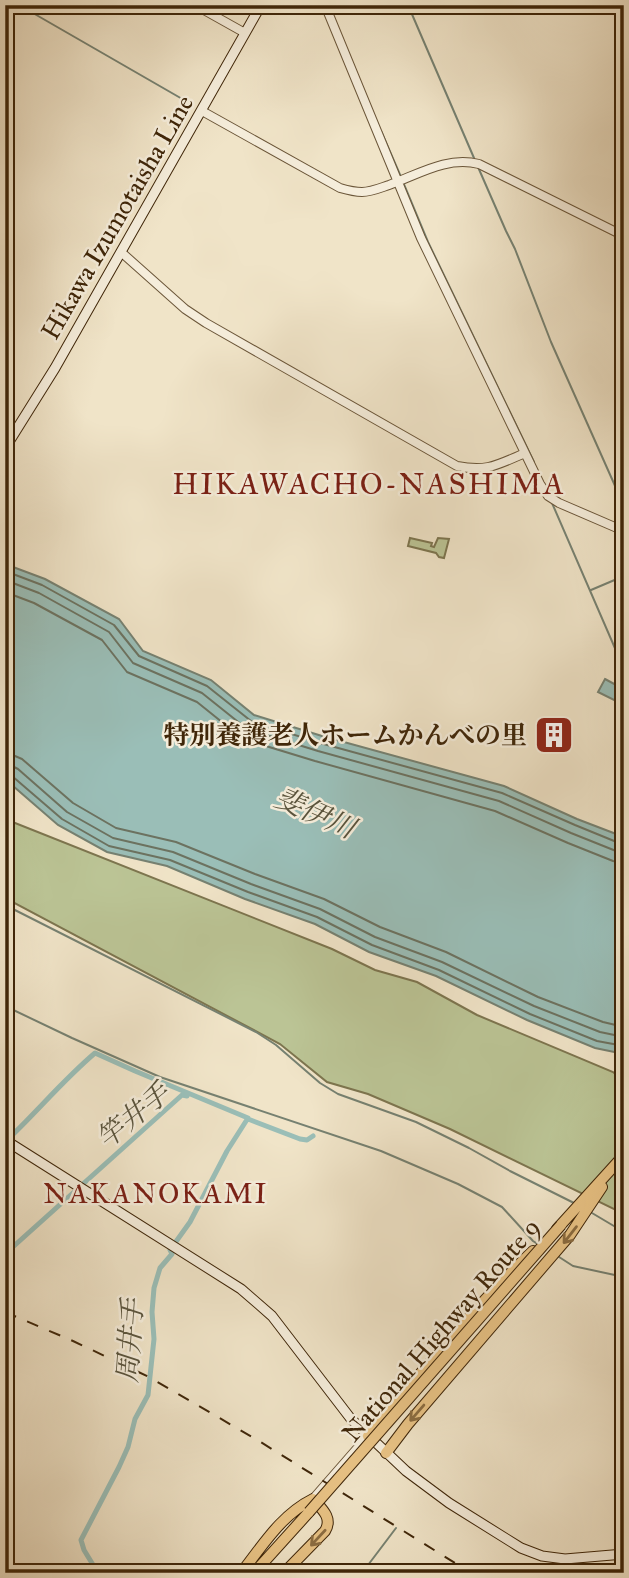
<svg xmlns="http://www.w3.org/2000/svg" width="629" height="1578" viewBox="0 0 629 1578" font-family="'IM FELL Great Primer','Noto Serif JP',serif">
  <rect width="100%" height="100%" fill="#f0e4c8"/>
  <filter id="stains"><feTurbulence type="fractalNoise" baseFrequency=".00286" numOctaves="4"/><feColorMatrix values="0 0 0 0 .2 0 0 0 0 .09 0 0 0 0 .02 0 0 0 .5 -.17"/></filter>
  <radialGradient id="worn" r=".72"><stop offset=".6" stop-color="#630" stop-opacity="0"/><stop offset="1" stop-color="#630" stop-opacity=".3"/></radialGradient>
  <!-- green -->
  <path fill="#bbc495" stroke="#7d754f" stroke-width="2" d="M410,538L432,543L431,546L434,547L438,538L449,539L444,558L439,557L436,553L408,546Z
    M5,819L332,949L375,970L417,982L477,1015L613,1072L624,1081V1214L450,1129L368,1094L327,1082L280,1044L9,900L5,906Z"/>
  <!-- water -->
  <path fill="#9abeb7" stroke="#768171" stroke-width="2" d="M5,564L45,579L119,619L143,651L211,680L254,715L322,736L504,786L577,819L624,837V1054L595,1048L527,1020L436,976L369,952L315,924L245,899L167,866L107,852L58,825L5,779Z
    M605,679L618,686L624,700V705L598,692Z"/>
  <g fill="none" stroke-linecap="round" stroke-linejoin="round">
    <!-- shore -->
    <path stroke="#6c7260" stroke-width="2" d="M5,571L42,585L114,625L139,656L207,686L251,721L320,743L502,793L575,825L619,843H624
      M5,580L39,593L109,632L133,663L202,693L247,729L318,751L499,801L571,833L616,851L624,852
      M5,592L34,603L102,640L127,672L197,702L243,739L315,761L495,811L568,843L613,861L624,863
      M5,755L15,756L22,759L73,803L116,828L176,842L255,874L324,899L380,927L446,952L538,997L603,1022L624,1027
      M5,765L12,766L18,769L67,812L113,838L173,852L251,884L320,909L375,937L442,962L534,1006L600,1032L624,1037
      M5,774L12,776L62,819L109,846L170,860L248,892L317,917L372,945L439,970L530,1014L597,1041L624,1046"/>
    <!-- stream -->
    <path stroke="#768171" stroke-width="2" d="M19,5L184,100
      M408,5L474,158
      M381,131L401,177
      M478,167L506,231L515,249L551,342L624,506
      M403,182L428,242L534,462
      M552,503L624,669
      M591,590L624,576
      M5,905L256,1032L276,1045L320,1083L338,1094L416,1122L469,1148L510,1171L574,1203
      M5,1006L72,1038L160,1077L381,1151L458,1184L502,1207L533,1241L539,1245
      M592,1213L624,1232
      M556,1255L573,1266L624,1277
      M362,1573L396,1528"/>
    <!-- canal -->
    <path stroke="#9abeb7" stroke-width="5" d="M248,1119L300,1139L307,1140L313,1136
      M5,1142C36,1113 63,1080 95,1053L135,1071L248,1118L227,1151L190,1222L170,1250L172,1254L160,1268L154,1288L152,1312L154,1339L148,1395L135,1419L128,1447L119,1467L81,1540L84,1550L98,1573
      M5,1254L182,1095L187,1096"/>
    <!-- tertiary casing -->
    <g stroke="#6b5639" stroke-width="10">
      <path id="tertiary" d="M195,5L245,33
        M325,5L421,238L540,484L548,496L559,503L624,531
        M202,111L340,188C347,190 354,192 362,192C371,192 380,188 389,185C419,174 447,156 479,164L624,236
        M121,252L185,309L206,323L457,466C487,472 497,465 525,453
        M313,1499L368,1436"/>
    </g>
    <!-- secondary casing -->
    <g stroke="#3f2609" stroke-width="11">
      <path id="secondary" d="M5,448L55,368L261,5
        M5,1140L241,1289L272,1316L351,1419L406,1471L449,1503L521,1548L542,1556L565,1559L624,1554"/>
    </g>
    <!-- trunk casing -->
    <g stroke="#3f2609" stroke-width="12">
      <path id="trunk" d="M557,1229L624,1155
        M368,1436C421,1373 474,1307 533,1251
        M386,1453L408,1424L570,1235L602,1187
        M241,1573C263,1545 281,1515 313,1499C322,1509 333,1518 325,1531L284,1573
        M254,1573L309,1512"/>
    </g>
    <!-- tertiary -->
    <use href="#tertiary" stroke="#f5eddb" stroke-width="8"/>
    <!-- secondary -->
    <use href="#secondary" stroke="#f5eddb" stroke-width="9"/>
    <!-- trunk -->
    <use href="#trunk" stroke="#e8c284" stroke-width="10"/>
    <!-- rail -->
    <path stroke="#3f2609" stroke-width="2" stroke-dasharray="12 12" stroke-linecap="butt" d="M5,1312L73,1341L149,1377L259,1441L471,1573"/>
    <!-- trunk-bridge casing -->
    <g stroke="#3f2609" stroke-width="12" stroke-linecap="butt">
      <path id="trunk-bridge" d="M309,1512L561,1225"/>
    </g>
    <!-- trunk-bridge -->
    <use href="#trunk-bridge" stroke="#e8c284" stroke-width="10"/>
  </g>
  <!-- one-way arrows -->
  <defs><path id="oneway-shaft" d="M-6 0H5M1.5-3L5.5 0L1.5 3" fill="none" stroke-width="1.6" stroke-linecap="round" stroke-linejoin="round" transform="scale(1.75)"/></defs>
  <g stroke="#8b6c40">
    <use href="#oneway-shaft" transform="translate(570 1235) rotate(128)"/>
    <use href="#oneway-shaft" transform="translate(417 1413) rotate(131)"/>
    <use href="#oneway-shaft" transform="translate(318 1538) rotate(133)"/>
  </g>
  <!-- icons -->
  <defs>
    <g id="building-square" transform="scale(2.0125)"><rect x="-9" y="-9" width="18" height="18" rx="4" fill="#8f2418" stroke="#f5eddb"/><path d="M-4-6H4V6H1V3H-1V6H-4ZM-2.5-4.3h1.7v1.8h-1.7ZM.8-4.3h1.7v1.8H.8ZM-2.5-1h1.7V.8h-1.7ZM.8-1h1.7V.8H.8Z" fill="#fff"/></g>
  </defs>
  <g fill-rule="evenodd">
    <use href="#building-square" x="554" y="735"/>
  </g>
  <g text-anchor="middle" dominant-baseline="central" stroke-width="5" stroke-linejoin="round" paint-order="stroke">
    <!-- street labels -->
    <g font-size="26" fill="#3f2609" stroke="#f5eddb">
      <text transform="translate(117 217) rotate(-60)">Hikawa Izumotaisha Line</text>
      <text transform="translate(441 1330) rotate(-49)">National Highway Route 9</text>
    </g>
    <!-- poi labels -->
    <g font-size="26" font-weight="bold" fill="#3f2609" stroke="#f5eddb" text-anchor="end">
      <text x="527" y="735">特別養護老人ホームかんべの里</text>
    </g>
    <!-- water labels -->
    <g font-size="28" font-style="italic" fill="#5a543d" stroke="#f5eddb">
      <text transform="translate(315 813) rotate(24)">斐伊川</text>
      <text transform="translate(133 1116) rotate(-39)">竿井手</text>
      <text transform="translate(130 1341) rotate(-86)">周井手</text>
    </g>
    <!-- neighbourhood labels -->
    <g font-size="28" letter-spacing="2" fill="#7a1f14" stroke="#f5eddb">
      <text x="156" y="1193">NAKANOKAMI</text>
    </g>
    <!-- quarter labels -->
    <g font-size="30" letter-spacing="2" fill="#7a1f14" stroke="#f5eddb">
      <text x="369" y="484">HIKAWACHO-NASHIMA</text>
    </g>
  </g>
  <!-- margin -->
  <rect width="629" height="1578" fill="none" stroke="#f0e4c8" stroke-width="28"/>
  <rect x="7" y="7" width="615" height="1564" fill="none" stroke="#3f2609" stroke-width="3.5"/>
  <rect x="14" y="14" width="601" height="1550" fill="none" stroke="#3f2609" stroke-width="2"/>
  <rect width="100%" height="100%" filter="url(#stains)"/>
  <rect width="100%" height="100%" fill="url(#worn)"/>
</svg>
